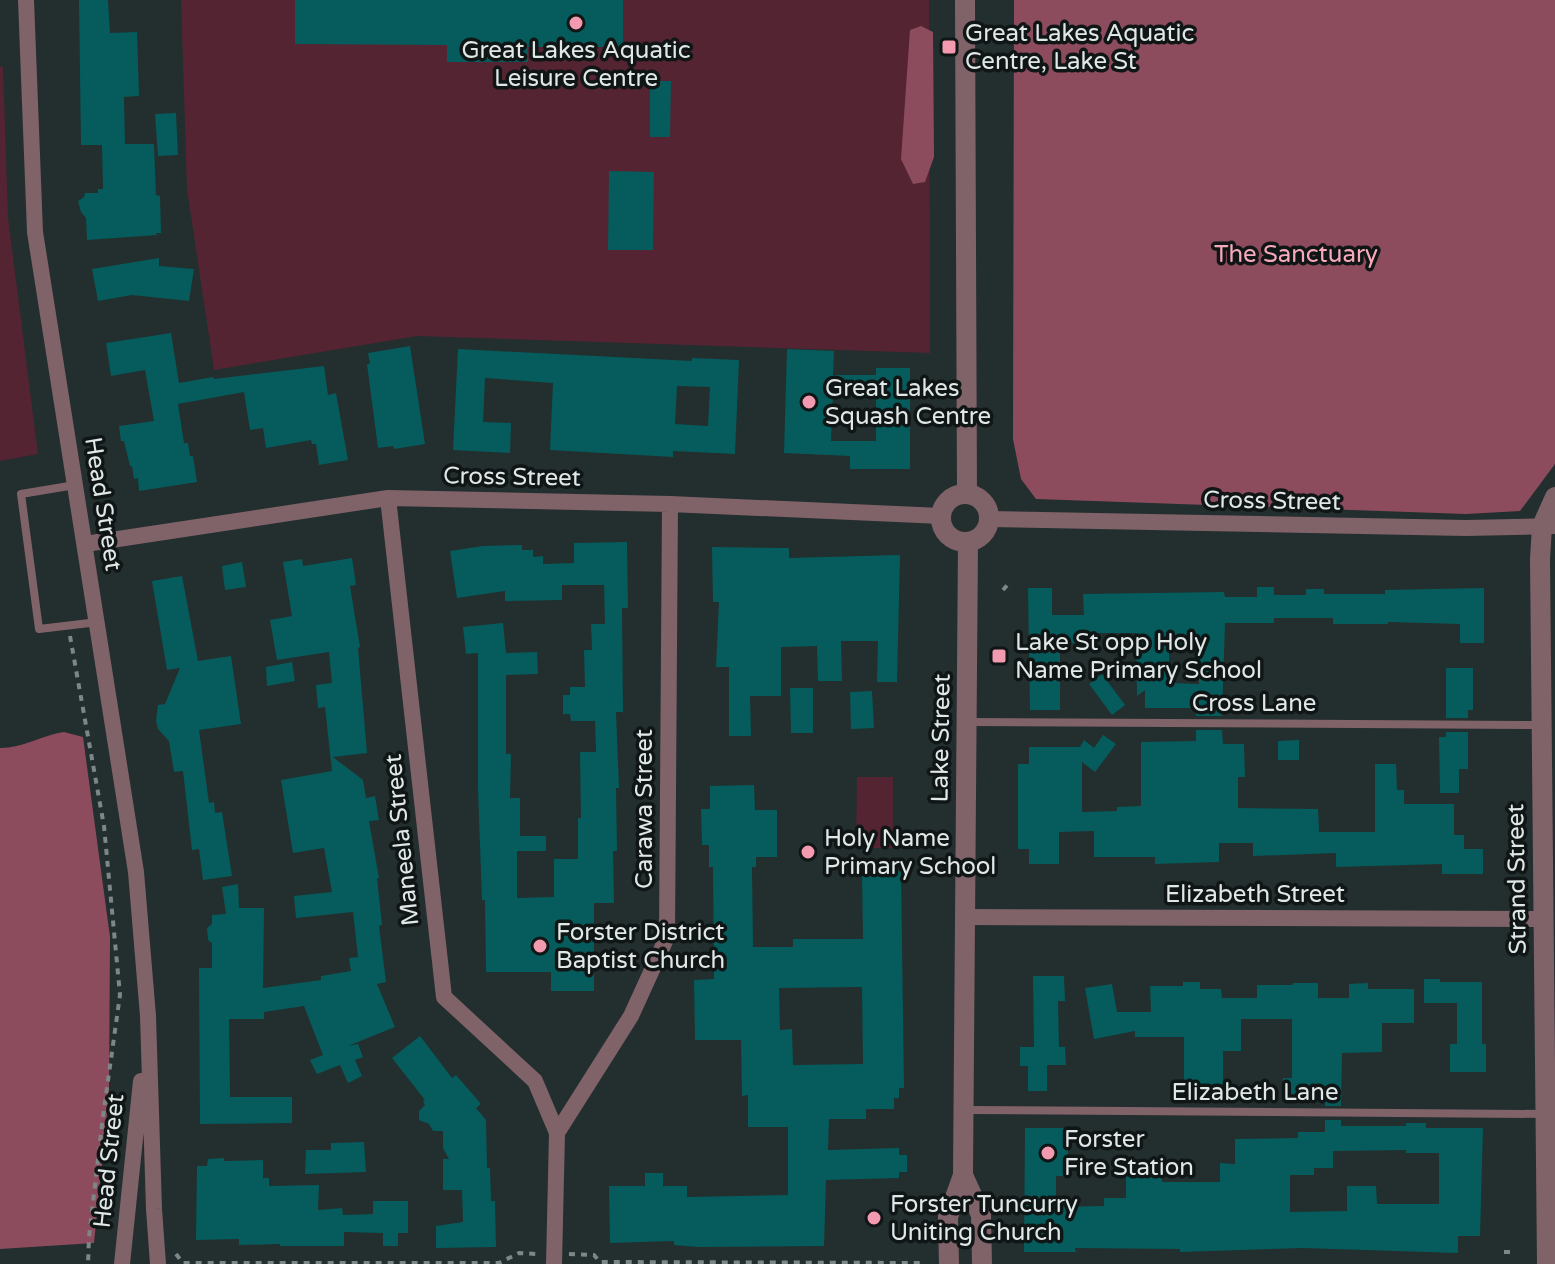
<svg xmlns="http://www.w3.org/2000/svg" width="1555" height="1264" viewBox="0 0 1555 1264" font-family="'Varela Round',sans-serif">
  <rect width="100%" height="100%" fill="#232e2e"/>
  <!-- green -->
  <path fill="#542432" d="M181,0H929L930,353L417,336L214,370L187,189Z
    M0,67H3L8,217L38,454L0,461Z
    M857,777H893V848H856Z"/>
  <!-- forest -->
  <path fill="#8d4c5e" d="M1014,0H1555V464L1520,511L1466,514L1036,499L1021,479L1013,439Z
    M921,26L933,32L934,157L925,182L913,184L901,159L910,30Z
    M64,732L83,737L110,937L109,1094L94,1243L0,1249V748C24,748 39,736 64,732Z"/>
  <!-- building -->
  <path fill="#065c5c" fill-rule="evenodd" d="M79,0H108L110,33L137,32L139,96L124,97L125,144H154L156,195L160,196L161,233H156L157,235L87,240L86,218L81,212L78,201L84,197L85,193H98V189H103L102,145H81Z
    M295,0H623V47H528V62H447V45L295,44Z
    M650,81H671L670,137H650Z
    M176,113L178,155L158,156L155,114Z
    M609,171L654,172L653,250H608Z
    M159,258V266L194,269L189,301L132,295L98,301L92,269Z
    M171,333L179,383L213,377L214,379L324,366L328,395L336,393L348,460L319,465L316,444H312L311,440L266,448L263,428L250,430L244,392L178,404L184,443H188L190,456H193L197,482L139,491L138,478L134,479L132,466H130L124,441H121L119,426L154,421L145,370L111,376L106,343Z
    M410,346L425,444L394,449L393,446L378,448L367,364H370L368,353Z
    M458,349L692,361V358L739,360L735,454L673,451V457L550,450L553,383L485,378L483,422L511,423L510,453L453,450ZM677,386L710,387L708,426L675,424Z
    M787,349L834,351L833,375H876V368H910V469H850V456L784,453ZM876,393V441H831L833,394Z
    M627,542L628,608H622L623,712H616L619,788H616L617,851H613L614,903H594V991H551V972H486L485,900H482L478,790V653L466,654L463,627L503,623L506,653L537,652L538,674L506,675V754H511L510,798H520V836H546V851H517V898L554,897V859H578V818H581L580,752H596L595,721H571L570,714H563V695H570V687H585L584,650H592L591,624H605L604,585H562V600L505,601V591L457,598L450,551L483,546L522,545V550H533V557L543,556V564L574,563V543Z
    M712,547L789,548V558L900,555L897,682H877L878,641H841L842,681H818L817,646L781,647V696H750L751,736H729V667H716L719,602H713Z
    M352,558L356,585L350,586L360,647L358,648L367,753L333,757L363,780L366,798L375,796L379,820L369,821L379,878H377L382,925L379,926L386,982L377,984L395,1027L348,1046L358,1044L363,1057L355,1060L362,1076L348,1083L340,1065L317,1074L310,1060L323,1055L304,1006L264,1012V1019H229L230,1097H292V1123L200,1124L199,968H212V943L208,940L207,928L212,924V915L226,914L222,887L238,884L239,908H264L263,988L321,980V976L351,971L349,958L358,957L353,912L296,918L294,896L332,892L324,848L293,853L281,780L332,771L325,707L318,708L316,685L332,683L329,652L277,660L270,620L292,616L283,562L302,559L303,566Z
    M242,562L246,587L225,590L222,566Z
    M182,576L198,661L231,656L241,724L199,730L209,803L214,802L215,813L222,812L232,876L203,880L199,849L192,850L183,771L174,772L169,741L158,729L156,721L158,705L165,704L180,668L167,670L152,581Z
    M1257,587H1274V595H1306V589H1324V594H1385V590L1484,588V643H1460V624L1388,622V624H1333V618H1274V623H1225L1222,716H1196V708H1145V690L1137,696L1136,633H1079V643H1060V710H1030L1028,588H1052V615H1084L1083,594L1224,592L1225,597H1257ZM1169,649H1199V684L1169,683Z
    M292,662L295,681L267,686L266,667Z
    M1446,668H1473V710H1468V718H1446Z
    M1102,674L1125,705L1112,715L1089,684Z
    M790,688H813V733H791Z
    M872,691L874,728L851,729L850,692Z
    M1196,730H1222L1223,744H1244L1245,777H1238V808L1318,809L1319,832H1375V764H1396L1397,790H1404V804H1454V835H1464V849H1483V874H1442V864L1336,867V853L1253,856V843H1219V862L1155,864V857H1094V831L1059,832V864H1029V849H1018V764H1029V747H1080L1084,740L1094,748L1103,735L1116,744L1095,772L1082,762V812L1117,811V807L1141,806V742L1196,741Z
    M1446,732H1468V769H1459V793H1440L1439,737H1446Z
    M1299,740V760H1278V741Z
    M754,785L755,810H777V857H756V867H752L753,947H793V939H863L862,872L901,871L904,1088H899V1098H894V1109H866V1119H829L828,1150L899,1148V1155H907V1172H899V1178L826,1180L824,1246L698,1247L674,1245V1241L610,1243L609,1186H645V1173H663V1186H687V1197L788,1195V1127H748V1095L742,1096L741,1040H695L694,980L714,979L713,867H709V845H702L701,809H710V786ZM862,987L863,1064L793,1065L792,1029L780,1030L779,988Z
    M1033,976H1064L1065,1001H1058L1059,1047H1065L1066,1065H1047V1091H1028V1066H1020V1047H1034Z
    M1424,979H1440V982H1482V1044H1486V1072H1450V1044H1457V1003H1424Z
    M1183,982H1200V989H1221L1222,998H1257V985H1292L1293,983H1318V998H1349V984L1368,983V989H1414V1023H1382V1052L1342,1053L1341,1106H1325V1099H1283V1078H1292V1019H1241V1051H1223V1094H1184V1037H1135V1031L1094,1039L1085,988L1112,984L1117,1012H1151L1150,986H1183Z
    M420,1036L452,1078L456,1075L481,1104L476,1108L486,1120L487,1168H490L491,1201H495L496,1247L436,1248V1226L463,1222L462,1190H443V1159H449L443,1148V1131H433L429,1124L419,1120V1111L425,1105L423,1101L425,1100L392,1058Z
    M1325,1120H1341V1126H1406V1123H1426V1128H1483L1480,1236H1458V1253L1303,1248L1180,1252V1249L1075,1248L1076,1252H1024L1025,1128H1068V1176H1056V1207L1104,1206V1198H1126V1167H1162V1182H1220V1163L1235,1164V1139L1298,1138V1132H1325ZM1406,1150V1153H1439V1204H1377L1376,1186H1347V1211L1290,1212V1175H1314V1168H1333V1151Z
    M364,1142L366,1172L305,1174L306,1150H331V1143Z
    M224,1158V1161L263,1160V1178H269V1186L319,1185L318,1210L342,1208L343,1215L373,1214V1201H408V1233H398V1246H383V1233L344,1232V1246H280V1244L239,1245V1239L196,1240L197,1166H207L208,1159Z"/>
  <g fill="none" stroke-linecap="round" stroke-linejoin="round">
    <!-- path -->
    <path stroke="#7d8787" stroke-width="4" stroke-dasharray="6 6" stroke-linecap="butt" d="M1003,590L1010,582
      M70,636L104,826L120,995L103,1116L89,1237L88,1264
      M1504,1252H1513
      M176,1254L183,1263H499L519,1253L537,1254
      M569,1254L594,1255L600,1262L924,1263"/>
    <!-- service -->
    <path stroke="#806269" stroke-width="8" d="M75,485L21,494L39,629L98,622
      M968,722L1540,725
      M965,1110L1543,1114"/>
    <!-- minor -->
    <path stroke="#806269" stroke-width="16" d="M26,0L35,232L136,872L148,1016L154,1209L158,1264
      M388,498L444,997L535,1081L557,1133L554,1264
      M989,519L1466,528L1555,526
      M85,544L388,498L670,504L941,516
      M965,917L1544,919
      M557,1133L631,1016L667,937L670,504
      M122,1264L141,1081"/>
    <!-- tertiary -->
    <path stroke="#806269" stroke-width="20" d="M965,0L967,494
      M941 518a24 24 0 1 1 48 0a24 24 0 1 1-48 0Z
      M963,1175L981,1215L982,1264
      M949,1264L948,1217L963,1175L968,542
      M1547,1264L1540,559L1542,526L1555,497"/>
  </g>
  <!-- markers -->
  <g fill="#f29ab0" stroke="#101515" stroke-width="3">
    <circle cx="576" cy="23" r="8"/>
    <rect x="941" y="39" width="16" height="16" rx="4"/>
    <circle cx="809" cy="402" r="8"/>
    <rect x="991" y="648" width="16" height="16" rx="4"/>
    <circle cx="808" cy="852" r="8"/>
    <circle cx="540" cy="946" r="8"/>
    <circle cx="1048" cy="1153" r="8"/>
    <circle cx="874" cy="1218" r="8"/>
  </g>
  <g text-anchor="middle" dominant-baseline="central" stroke-width="7" stroke-linejoin="round" paint-order="stroke">
    <!-- poi labels -->
    <g font-size="24" fill="#e0e7e7" stroke="#101515" text-anchor="start">
      <text x="965" y="33">Great Lakes Aquatic<tspan x="965" dy="28">Centre, Lake St</tspan></text>
      <text x="576" y="50" text-anchor="middle">Great Lakes Aquatic<tspan x="576" dy="28">Leisure Centre</tspan></text>
      <text x="825" y="388">Great Lakes<tspan x="825" dy="28">Squash Centre</tspan></text>
      <text x="1015" y="642">Lake St opp Holy<tspan x="1015" dy="28">Name Primary School</tspan></text>
      <text x="824" y="838">Holy Name<tspan x="824" dy="28">Primary School</tspan></text>
      <text x="556" y="932">Forster District<tspan x="556" dy="28">Baptist Church</tspan></text>
      <text x="1064" y="1139">Forster<tspan x="1064" dy="28">Fire Station</tspan></text>
      <text x="890" y="1204">Forster Tuncurry<tspan x="890" dy="28">Uniting Church</tspan></text>
    </g>
    <!-- park labels -->
    <g font-size="24" fill="#f8a9bc" stroke="#101515">
      <text x="1296" y="254">The Sanctuary</text>
    </g>
    <!-- street labels -->
    <g font-size="24" fill="#e0e7e7" stroke="#101515">
      <text transform="translate(512 477) rotate(1)">Cross Street</text>
      <text transform="translate(1272 501) rotate(1)">Cross Street</text>
      <text transform="translate(103 504) rotate(81)">Head Street</text>
      <text x="1254" y="703">Cross Lane</text>
      <text transform="translate(941 738) rotate(-89)">Lake Street</text>
      <text transform="translate(644 809) rotate(-90)">Carawa Street</text>
      <text transform="translate(402 840) rotate(-96)">Maneela Street</text>
      <text transform="translate(1517 879) rotate(-91)">Strand Street</text>
      <text x="1255" y="894">Elizabeth Street</text>
      <text x="1255" y="1092">Elizabeth Lane</text>
      <text transform="translate(109 1161) rotate(-84)">Head Street</text>
    </g>
  </g>
</svg>
